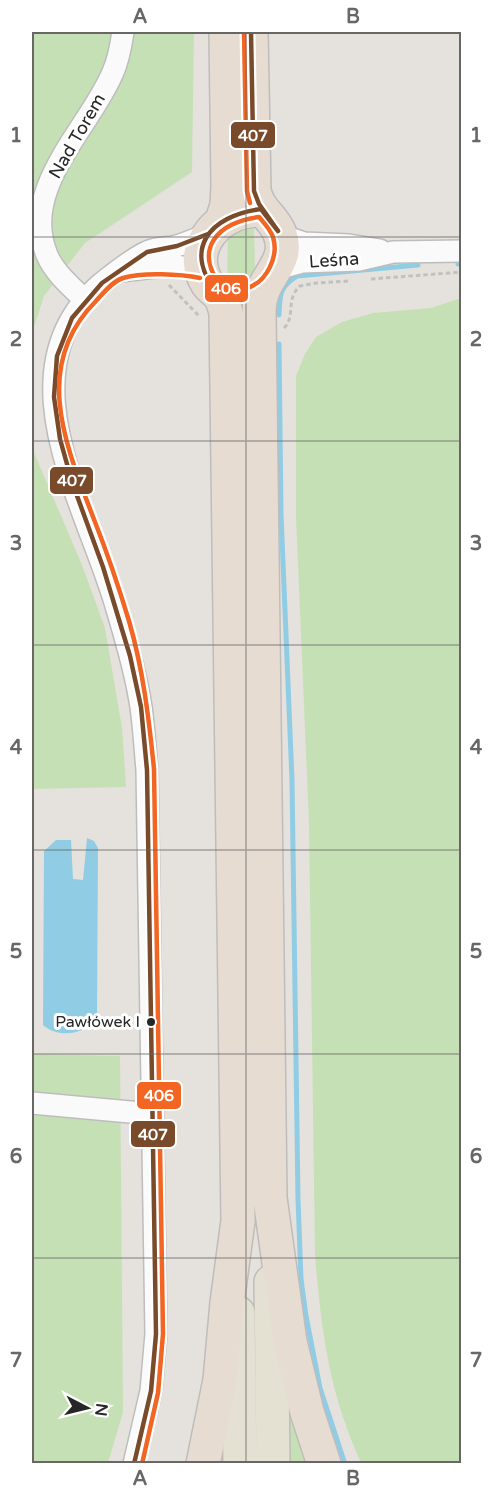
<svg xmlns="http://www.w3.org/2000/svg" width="493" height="1495" viewBox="0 0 493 1495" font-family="'Varela Round',sans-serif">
  <rect width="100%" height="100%" fill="#e5e1dc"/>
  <!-- green -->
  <path fill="#c6e0b5" d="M32,32H194L192,172L85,243L44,296L32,333Z
    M254,225L255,272L248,285H235L227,282L228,235L233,228Z
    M461,298V1463H361C355,1449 349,1435 344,1420C326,1369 319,1308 315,1254L309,823L296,517V376L305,354L316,337L342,322L373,313L431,308Z
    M32,448L82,565L105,628L122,728L126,787L32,789Z
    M32,1054L120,1056L123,1412L108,1463L32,1464Z
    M287,1384L311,1463H285Z"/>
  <!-- water -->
  <path fill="#90cde5" d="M87,838L94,841L98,848L97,1020C83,1034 59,1039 43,1025L44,851L56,840H71L73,879L83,880Z"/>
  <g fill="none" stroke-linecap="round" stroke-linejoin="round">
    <!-- stream -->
    <path stroke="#90cde5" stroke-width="5" d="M458,264L462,263
      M279,315C280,295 279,287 297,276L418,265
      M279,344L281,514L292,780L298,1199L301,1279L306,1316L320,1388L345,1464"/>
    <!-- street casing -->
    <g stroke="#bebdbe" stroke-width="24">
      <path id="street" d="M280,235L304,243L349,245L380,250
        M276,269L302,262L359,260L393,252L462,251
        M121,271L172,265L202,271
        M85,300C71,287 54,272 47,255C19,188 90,128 113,72C119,59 121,45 123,32
        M32,1103L152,1114
        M134,1464L151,1391L156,1334L147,770C145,749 144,728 141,707C136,673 126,639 116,606C87,505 0,370 102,283C112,275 136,257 147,252C155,248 165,248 173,247C185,244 196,239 208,234"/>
    </g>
    <!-- primary casing -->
    <g stroke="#bebdbb" stroke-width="36">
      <path id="primary" d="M271,1282L273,1464
        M238,1313L240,1464"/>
    </g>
    <!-- highway casing -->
    <g stroke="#bebdbb" stroke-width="36">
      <path id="highway" d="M251,32L254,191C259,212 273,216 280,234C288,256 274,268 265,286C261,294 259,304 259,313L270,1198L290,1342L307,1412L324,1464
        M222,221L227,205L228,186L226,32
        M203,1464L220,1380L227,1303L238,1221L226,313C225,309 224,304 222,300C219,293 211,289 207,283C190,255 208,226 234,215C242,211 252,211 261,209"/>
    </g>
    <!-- path -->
    <path stroke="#c2c1c0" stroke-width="3" stroke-dasharray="4.5 3" stroke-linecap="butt" d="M371,279L462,272
      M169,285L200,317
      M284,328C296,317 285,299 300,286L316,283L350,281"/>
    <!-- street -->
    <use href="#street" stroke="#fbfafa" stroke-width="21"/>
    <!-- primary -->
    <use href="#primary" stroke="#e4e0d2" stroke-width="33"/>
    <!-- highway -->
    <use href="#highway" stroke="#e7dcd2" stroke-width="33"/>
    <!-- bus-1 casing -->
    <g stroke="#fff" stroke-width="9">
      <path id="bus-1" d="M251,32L254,191L259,204L278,231
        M219,295C181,250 209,216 261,209L278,231
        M134,1464L151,1391L156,1334L147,770L141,707L130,656L103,567L72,482L60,439L54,397L57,356L72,318L102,283L147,252L177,246L208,234"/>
    </g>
    <!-- bus-2 casing -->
    <g stroke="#fff" stroke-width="9">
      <path id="bus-2" d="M244,32L247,191L250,203
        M259,217C264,223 270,229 273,237C279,256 267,282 247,288C239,290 231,289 223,288C191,250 218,222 259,217Z
        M142,1464L158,1393L163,1334L154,769C149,719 143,669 129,621C119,588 108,555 95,522C67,448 30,367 96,301C103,293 113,281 123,278C142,272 181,274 200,278"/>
    </g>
    <!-- bus-1 -->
    <use href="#bus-1" stroke="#7a4b2a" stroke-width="4.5"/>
    <!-- bus-2 -->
    <use href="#bus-2" stroke="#f26522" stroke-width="4.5"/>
  </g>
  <!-- grid -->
  <path fill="none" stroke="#696766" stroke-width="1.5" stroke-opacity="0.55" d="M246,32V1464M32,237H462M32,441H462M32,645H462M32,850H462M32,1054H462M32,1258H462"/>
  <!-- markers -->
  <circle fill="#262626" stroke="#fff" stroke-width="2" cx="151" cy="1022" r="5"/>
  <g text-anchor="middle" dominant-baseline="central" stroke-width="6" stroke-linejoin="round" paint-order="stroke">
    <!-- bus labels -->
    <g font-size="16" fill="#262626" stroke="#fff" text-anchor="end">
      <text x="140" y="1022">Pawłówek I</text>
    </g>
    <!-- street labels -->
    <g font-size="18" fill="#262626" stroke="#fff">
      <text transform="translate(77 136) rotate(-60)">Nad Torem</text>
      <text transform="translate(334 260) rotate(-4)">Leśna</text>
    </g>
  </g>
  <g stroke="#fff" stroke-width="2">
    <rect x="230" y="121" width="46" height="28" rx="6" fill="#7a4b2a"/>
    <rect x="204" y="274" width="45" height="29" rx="6" fill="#f26522"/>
    <rect x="49" y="466" width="45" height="29" rx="6" fill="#7a4b2a"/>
    <rect x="136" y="1081" width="46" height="29" rx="6" fill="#f26522"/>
    <rect x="130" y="1120" width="46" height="28" rx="6" fill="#7a4b2a"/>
  </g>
  <g font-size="16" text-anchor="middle" font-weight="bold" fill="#fff">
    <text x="253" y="141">407</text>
    <text x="226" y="294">406</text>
    <text x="72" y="486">407</text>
    <text x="159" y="1101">406</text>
    <text x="153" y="1140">407</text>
  </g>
  <!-- border -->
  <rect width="493" height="1495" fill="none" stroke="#ffffff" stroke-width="66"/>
  <!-- north arrow -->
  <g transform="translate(87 1408) rotate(97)" stroke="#ffffff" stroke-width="4.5" paint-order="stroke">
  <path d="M0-4.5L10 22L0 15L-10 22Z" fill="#262626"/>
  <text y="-9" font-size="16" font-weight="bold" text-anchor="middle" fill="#262626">N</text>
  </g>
  <rect x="33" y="33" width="427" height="1429" fill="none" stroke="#696766" stroke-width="2"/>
  <g font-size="20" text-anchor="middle" font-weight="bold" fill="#696766">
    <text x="140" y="23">A</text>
    <text x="353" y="23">B</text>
    <text x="16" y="142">1</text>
    <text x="476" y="142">1</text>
    <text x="16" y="346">2</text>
    <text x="476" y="346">2</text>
    <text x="16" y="550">3</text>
    <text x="476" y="550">3</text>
    <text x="16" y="754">4</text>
    <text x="476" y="754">4</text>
    <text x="16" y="958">5</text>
    <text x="476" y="958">5</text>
    <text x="16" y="1163">6</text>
    <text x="476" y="1163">6</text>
    <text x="16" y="1367">7</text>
    <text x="476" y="1367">7</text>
    <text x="140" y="1485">A</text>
    <text x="353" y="1485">B</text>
  </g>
</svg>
